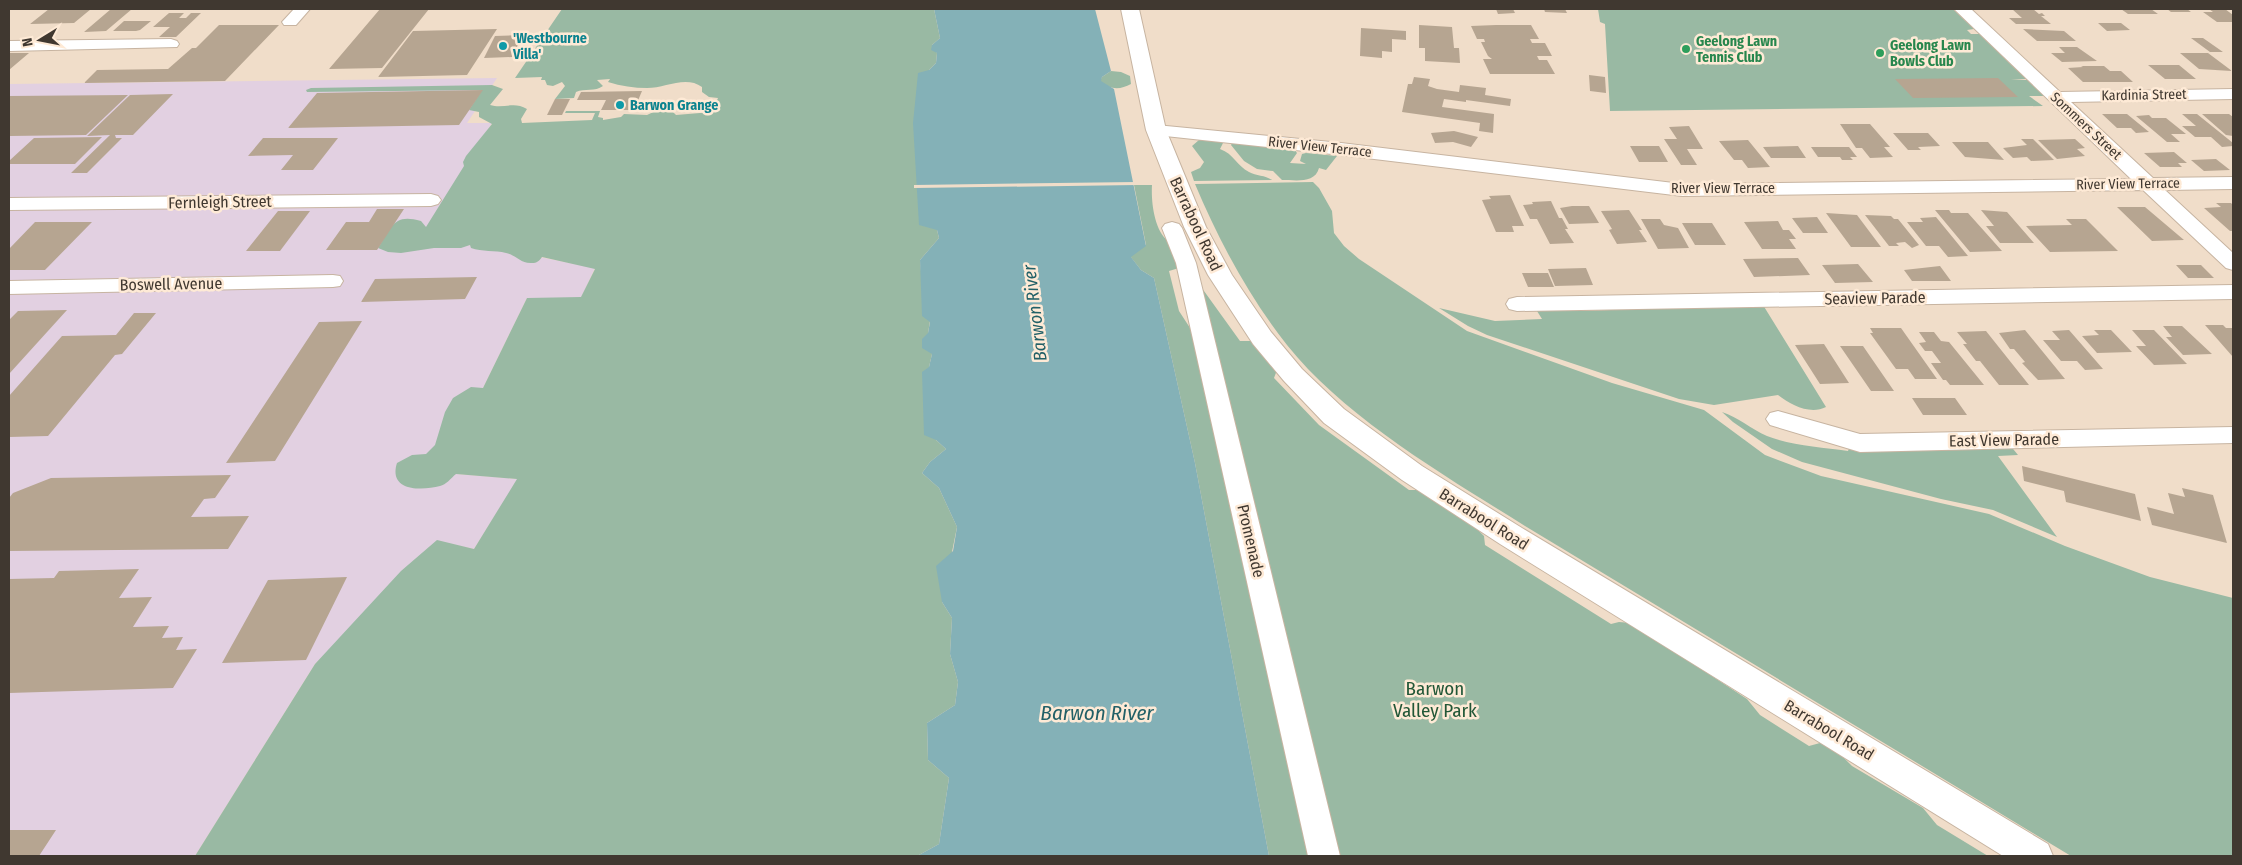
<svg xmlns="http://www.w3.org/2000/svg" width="2242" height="865" viewBox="0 0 2242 865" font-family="'Fira Sans Condensed',sans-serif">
  <rect width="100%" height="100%" fill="#f0ddc9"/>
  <!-- industrial -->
  <path fill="#e2d0e1" d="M497,78L467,123H492L415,246L479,245L595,268L581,298H527L467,421L456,474L518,479L474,549L437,541L315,664L195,856H9V84Z"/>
  <!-- green -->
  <path fill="#99b9a3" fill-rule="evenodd" d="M562,9H934L940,38L932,45L937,53L936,63L929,70L937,230L939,238L920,260L922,282L930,321L928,333L932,354L929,367L936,440L946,449L930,462L922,473L939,488L957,527L942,602L952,618L950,654L958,682L955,705L927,723L928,760L949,778L939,844L917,856H195L315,664L401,571L437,540L474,549L517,479L456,474C451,478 446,485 440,486C421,491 388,491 397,463L412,455L426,454L435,445L445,412L453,398L471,387L483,388L527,298L581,297L595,269L542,257C539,261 537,263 532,263C521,264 516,255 506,253C495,250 482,252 471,248L470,245L461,248H434L401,253L388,252L378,248C392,227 393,213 421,221L426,227L464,166L463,162L466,156L492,124L479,117V112L469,110L482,90L307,92L306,90L311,88L492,85L503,89L490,105C504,109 514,101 527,109L521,119L522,123L592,120L595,113H565L566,111H600L598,117L603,118V120L621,117L624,114L647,115L662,108L672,111L676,115L712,112L718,98L709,97L702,92V87C686,75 665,88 647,88C634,88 621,86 608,82L610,79L597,80L603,86C595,92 585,88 576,92L574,98L555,99L565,86L562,82L553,86L547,85L545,80H541L542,77L515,78Z
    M1598,9H1953L1974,29L1967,30L1971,34H1980L2026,79L2011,80H2028L2044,96H2029L2043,106L1610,111L1605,24L1600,22Z
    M1111,71L1121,72L1130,76L1131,84C1120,90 1110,90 1100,81L1102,77Z
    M1199,140H1216L1223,143L1220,149C1234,154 1237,166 1249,172C1256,176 1265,175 1272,180L1194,181L1191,172L1200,168L1204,162L1192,146Z
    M1232,143L1294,149L1297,153L1290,163L1306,164L1300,161L1302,154L1306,153L1337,156L1326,170L1319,168C1315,184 1295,180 1282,180L1273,171L1257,169L1244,161L1231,145Z
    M1313,182L1319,188L1332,211L1334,233L1344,246L1359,259L1467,331L1612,383L1704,410L1765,455L1821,476L1989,514L2065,546L2150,577L2233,598V856H2071L1525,526C1447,477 1345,418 1287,345C1249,297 1219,241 1195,184Z
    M1134,185H1152C1151,201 1154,230 1168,241L1240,341H1254L1277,370L1274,378L1319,425L1409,490H1418L1451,512L1472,524L1484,536L1485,545L1611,624L1619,622L1631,623L1747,699L1760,715L1809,746L1820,743L1839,753L1852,766L1923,808L1937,825L1988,856H1269L1195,463L1154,278L1141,270L1130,256L1146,245ZM1179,268L1192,331L1179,311L1169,271Z
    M1763,305L1826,407C1810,415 1791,405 1778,395L1714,405L1679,399L1487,335L1468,326L1439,308L1495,321L1542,319L1537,311C1551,306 1567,307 1580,311Z
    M1722,412C1738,417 1751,429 1767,436C1792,446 1821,447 1848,451L1850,446L2009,444L2018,455L1998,456L2057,537L1993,510L1941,499L1802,462L1772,449L1733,422Z"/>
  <!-- water -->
  <path fill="#84b1b7" d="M934,9H1095L1111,71L1102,77L1101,81L1114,89L1146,246L1131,257L1141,270L1154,278L1195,463L1269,856H917L939,844L949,778L928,760L927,723L955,705L958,682L950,654L952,618L942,602L936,566L953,551L957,527L939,488L922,473L930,462L946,449L936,440L924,435L922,372L929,367L932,354L922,348V339L928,333L930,322L922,316L920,260L939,238L937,230L919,225L913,123L918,73L929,70L936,63L937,53L931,50L932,45L940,38Z"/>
  <!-- pier -->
  <path fill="#f0ddc9" d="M1136,182L1137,185L914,188V185Z"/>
  <!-- building -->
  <path fill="#b6a591" d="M49,9H91L74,23L30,24Z
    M111,9H132L106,31L84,32Z
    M380,9H429L382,68L329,69Z
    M1496,9H1513L1515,13L1498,14Z
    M1544,9H1565L1567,13L1545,12Z
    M2012,9H2033L2039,14L2042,13L2045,16H2041L2051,24H2016L2009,18H2022Z
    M2121,9H2151L2158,14H2128Z
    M2167,9H2187L2191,12H2171Z
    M2209,9H2225L2233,15V22H2217L2203,12H2213Z
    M169,13H184L179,18H186L191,13H201L176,37H159L170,27H153Z
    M124,21H151L140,30L136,31H113Z
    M2098,23H2121L2130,30L2107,31Z
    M219,25H279L225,81L84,83L97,70L168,69L192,48H196Z
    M1419,25L1452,27L1454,48H1459L1460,63L1425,61V48H1419Z
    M1496,25H1531L1539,39H1530L1532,43H1545L1552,56H1537L1539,60H1547L1555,74H1490L1483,59H1492L1488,56L1481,42H1485L1484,39H1477L1471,26Z
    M1361,28L1406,31V40L1392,39V52L1382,51V58L1360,56Z
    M497,29L467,75L378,77L413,31Z
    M2023,29L2064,31L2076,41H2037Z
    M523,35L512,57L484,58L495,36Z
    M2191,38H2203L2223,52H2210Z
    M2059,47H2077L2097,61L2062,62L2051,53H2065Z
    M9,53H29L9,70Z
    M2180,53H2208L2232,71L2199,69Z
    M2148,65H2179L2196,79H2165Z
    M2081,66H2104L2110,71H2121L2133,82H2083L2068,68L2083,67Z
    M1589,75L1605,77L1606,93L1590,91Z
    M1414,77L1430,79L1428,86L1437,89L1459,92L1460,85L1486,88L1485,95L1511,99L1510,106L1466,100V102L1444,99L1442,107L1494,114L1493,133L1479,131L1480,123L1402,112L1408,84H1412Z
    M1998,78L2018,97L1913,98L1895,79Z
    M483,90L459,125L288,128L317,93Z
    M642,91L634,110H601L606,100H577L581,92Z
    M173,94L133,135H115L116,138H122L87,173H71L110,135L87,136L130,95Z
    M128,95L86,135L9,136V96Z
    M555,99H570L562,115H547Z
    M2102,114H2127L2149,132L2136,133L2131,128H2117Z
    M2182,114H2197L2233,143V146L2222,147L2211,137H2195L2182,126H2196Z
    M2202,114H2229L2233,117V136L2226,135Z
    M2149,115L2152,118H2166L2186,134H2171L2180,142H2167L2136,116Z
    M1840,124H1870L1890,147H1884L1893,157L1870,158L1862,148H1856Z
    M1689,126L1703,149H1687L1697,165H1681L1664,139H1677L1669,127Z
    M1454,131L1478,137L1471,147L1453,142L1435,143L1431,133Z
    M1893,133H1928L1940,146L1918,147L1921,150H1908Z
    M102,137L75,164H9V161L34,138Z
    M263,138H338L313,170H281L293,155L248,156Z
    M2021,139H2033L2054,160L2031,161L2027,157L2013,158L2003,148L2027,145Z
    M2075,139L2085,148L2077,149L2085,156L2057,159L2038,140Z
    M1748,140L1770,167L1748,168L1742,160H1734L1719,141Z
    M1952,142H1988L2004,160L1965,157Z
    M1630,146H1659L1668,162H1639Z
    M1798,146L1806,158H1771L1763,147Z
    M1811,147H1849L1857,157H1850L1853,160H1842L1840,157H1818Z
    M2174,152L2187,163H2178L2182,167H2160L2144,153Z
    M2216,159L2230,170L2204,171L2191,160Z
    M1510,195L1524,226H1512L1514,232H1496L1482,200L1491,199L1489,196Z
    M1551,201L1559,218H1562L1568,229H1565L1574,243L1550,244L1537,219H1530L1523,205L1533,204L1532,202Z
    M2216,203H2231L2233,205V231H2230L2204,208L2221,207Z
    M1572,206H1589L1599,223L1569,224L1560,208Z
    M2117,207H2145L2184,240L2152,241Z
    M377,209H404L377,250H326L346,222H369Z
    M1629,210L1642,230H1639L1647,242L1617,244L1609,230L1612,229L1601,211Z
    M1935,210H1949L1951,213H1968L2002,251L1970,252Z
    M1981,210L2007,212L2034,243H2000L1986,226H1994Z
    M278,211H310L280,251H246Z
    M1826,213L1857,215L1881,247H1851Z
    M1865,215L1891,216L1894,219H1898L1919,245L1912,248L1905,242L1896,243L1899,246H1889Z
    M1817,217L1828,233H1803L1792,218Z
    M1936,217L1968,256L1948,257L1939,246H1926L1907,222H1923L1920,218Z
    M1641,219H1660L1664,225L1678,228L1689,248L1658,249Z
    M2066,219H2086L2118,251L2050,252L2026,226L2072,225Z
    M1778,221L1783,230H1789L1796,239H1789L1796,249H1762L1744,222Z
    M35,222H92L45,270H9V249Z
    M1682,223H1712L1726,245H1695Z
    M1798,258L1810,275L1754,277L1743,259Z
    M1858,264L1873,282L1835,283L1822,265Z
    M2176,265H2201L2214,278H2188Z
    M1940,266L1951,281H1912L1904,270Z
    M1586,268L1593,285L1555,286L1548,269Z
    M1522,273H1548L1554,287H1528Z
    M477,277L465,299L361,302L375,279Z
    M67,310L9,374V320L18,311Z
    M134,313H156L122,354L115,355L48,436L9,437V396L62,336L116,335Z
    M362,321L275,461L226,463L319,322Z
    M2205,325H2223L2226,328H2233V357Z
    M2163,326H2182L2212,354L2183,355L2166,337H2172Z
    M1870,328H1901L1937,379H1915L1908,369H1896L1870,333H1873Z
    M2025,330L2065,379L2038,380L2022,363L2025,362L2014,349H2010L1999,333Z
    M2069,330L2103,369L2085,370L2077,361H2061L2043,340H2060L2052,331Z
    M2094,330H2111L2132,352L2097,353L2082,336L2099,335Z
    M2132,330H2154L2187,364L2154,365L2136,346H2146Z
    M1986,331L2029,385H1999L1980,361H1976L1963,344H1967L1957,332Z
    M1919,332H1934L1941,341L1949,342L1984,385H1950L1946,380H1943L1931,363H1941L1932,351H1925L1919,343L1926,342Z
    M1824,344L1849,383L1820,384L1795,345Z
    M1840,346H1863L1894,391H1871Z
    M1912,398H1955L1967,415H1923Z
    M2022,466L2135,494L2141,521L2066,502L2064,491L2024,481Z
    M231,475L215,498L204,499L191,517L249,516L228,549L9,551V498L13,493L51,478Z
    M2182,488L2213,495L2227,543L2152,525L2147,507L2174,514L2168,493L2185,497Z
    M139,569L119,598L152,597L133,627L169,626L162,638L183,637L176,650L197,649L173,688L9,693V579L54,578L59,571Z
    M347,577L306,660L222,663L268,580Z
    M9,830H56L39,856H9Z"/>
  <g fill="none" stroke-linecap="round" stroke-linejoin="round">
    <!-- minor casing -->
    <g stroke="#c7b4a1" stroke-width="2">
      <path id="minor" d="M294,9H310L296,25H284L282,22Z
        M1954,9H1971L2060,92L2233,89V99L2071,102L2153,178L2233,177V189L2165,190L2233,253V270L2226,268L2143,190L1682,196L1341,155L1156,135L1150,134L1147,130L1150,126L1156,125L1341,143L1682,184L2131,179Z
        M171,39L177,41L179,44L177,47L9,51V41Z
        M431,194L438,196L441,200L438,204L431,206L9,210V198Z
        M1172,222L1179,224L1182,228L1196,263L1340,856H1308L1176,263L1162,228L1165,224Z
        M333,275L340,276L343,281L340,286L333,287L9,294V281Z
        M2233,285V299L1517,311L1509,309L1506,304L1509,299L1517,297Z
        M1778,411L1860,434L2233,427V443L1860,452L1770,425L1766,419L1770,413Z"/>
    </g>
    <!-- tertiary casing -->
    <g stroke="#c7b4a1" stroke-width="2">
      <path id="tertiary" d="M1121,9H1139L1166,130L1206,227L1232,275L1271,332L1302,369L1344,409L1422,466L1522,528L2048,844L2053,856H2003L1500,544L1402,480L1324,423L1284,381L1253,344L1208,275L1184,227L1146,130Z"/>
    </g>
    <!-- minor -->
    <use href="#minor" fill="#fff" fill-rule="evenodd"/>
    <!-- tertiary -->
    <use href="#tertiary" fill="#fff" fill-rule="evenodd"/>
  </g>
  <!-- markers -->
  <g fill="#0f9aa8" stroke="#feead6" stroke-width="2">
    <circle cx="503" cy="46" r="5"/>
    <circle cx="620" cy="105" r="5"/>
  </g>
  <g fill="#2e9e5b" stroke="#feead6" stroke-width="2">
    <circle cx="1686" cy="49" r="5"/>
    <circle cx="1880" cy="53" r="5"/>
  </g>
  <g text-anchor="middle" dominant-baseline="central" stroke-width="5" stroke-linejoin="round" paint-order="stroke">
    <!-- far-culture labels -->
    <g font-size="14" font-weight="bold" fill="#0d838f" stroke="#feead6" text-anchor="start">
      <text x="513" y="38">'Westbourne<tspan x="513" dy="16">Villa'</tspan></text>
      <text x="630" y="105">Barwon Grange</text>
    </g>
    <!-- far-leisure labels -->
    <g font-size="14" font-weight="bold" fill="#27864d" stroke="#feead6" text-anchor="start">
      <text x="1696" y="41">Geelong Lawn<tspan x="1696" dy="16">Tennis Club</tspan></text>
      <text x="1890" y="45">Geelong Lawn<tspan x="1890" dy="16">Bowls Club</tspan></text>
    </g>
    <!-- far-street labels -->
    <g font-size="14" fill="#403830" stroke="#feead6">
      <text transform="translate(2144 95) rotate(-1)">Kardinia Street</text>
      <text transform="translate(2086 126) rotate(43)">Sommers Street</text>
      <text transform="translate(1320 147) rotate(6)">River View Terrace</text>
      <text transform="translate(2128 184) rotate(-1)">River View Terrace</text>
      <text x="1723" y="188">River View Terrace</text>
    </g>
    <!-- street labels -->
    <g font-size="16" fill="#403830" stroke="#feead6">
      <text transform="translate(220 202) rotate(-1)">Fernleigh Street</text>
      <text transform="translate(1196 224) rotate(65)">Barrabool Road</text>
      <text transform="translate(171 284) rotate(-1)">Boswell Avenue</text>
      <text transform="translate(1875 298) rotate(-1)">Seaview Parade</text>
      <text transform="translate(2004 440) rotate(-1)">East View Parade</text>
      <text transform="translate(1484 519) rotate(32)">Barrabool Road</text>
      <text transform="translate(1251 541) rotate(77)">Promenade</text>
      <text transform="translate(1829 730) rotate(31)">Barrabool Road</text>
    </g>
    <!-- water labels -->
    <g font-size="18" font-style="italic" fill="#226067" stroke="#feead6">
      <text transform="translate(1035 313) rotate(-97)">Barwon River</text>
    </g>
    <!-- near-park labels -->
    <g font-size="19" fill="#225737" stroke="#feead6">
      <text x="1435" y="688">Barwon<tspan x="1435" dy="22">Valley Park</tspan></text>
    </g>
    <!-- near-water labels -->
    <g font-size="21" font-style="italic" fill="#226067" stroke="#feead6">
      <text x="1097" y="713">Barwon River</text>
    </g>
  </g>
  <!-- border -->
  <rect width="2242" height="865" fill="none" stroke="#403830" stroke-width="20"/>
  <!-- north arrow -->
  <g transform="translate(40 40) rotate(260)" stroke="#feead6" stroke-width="4" paint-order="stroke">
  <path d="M0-4L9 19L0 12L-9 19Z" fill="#403830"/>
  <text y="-8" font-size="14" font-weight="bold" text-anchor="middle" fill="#403830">N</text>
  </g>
</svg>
